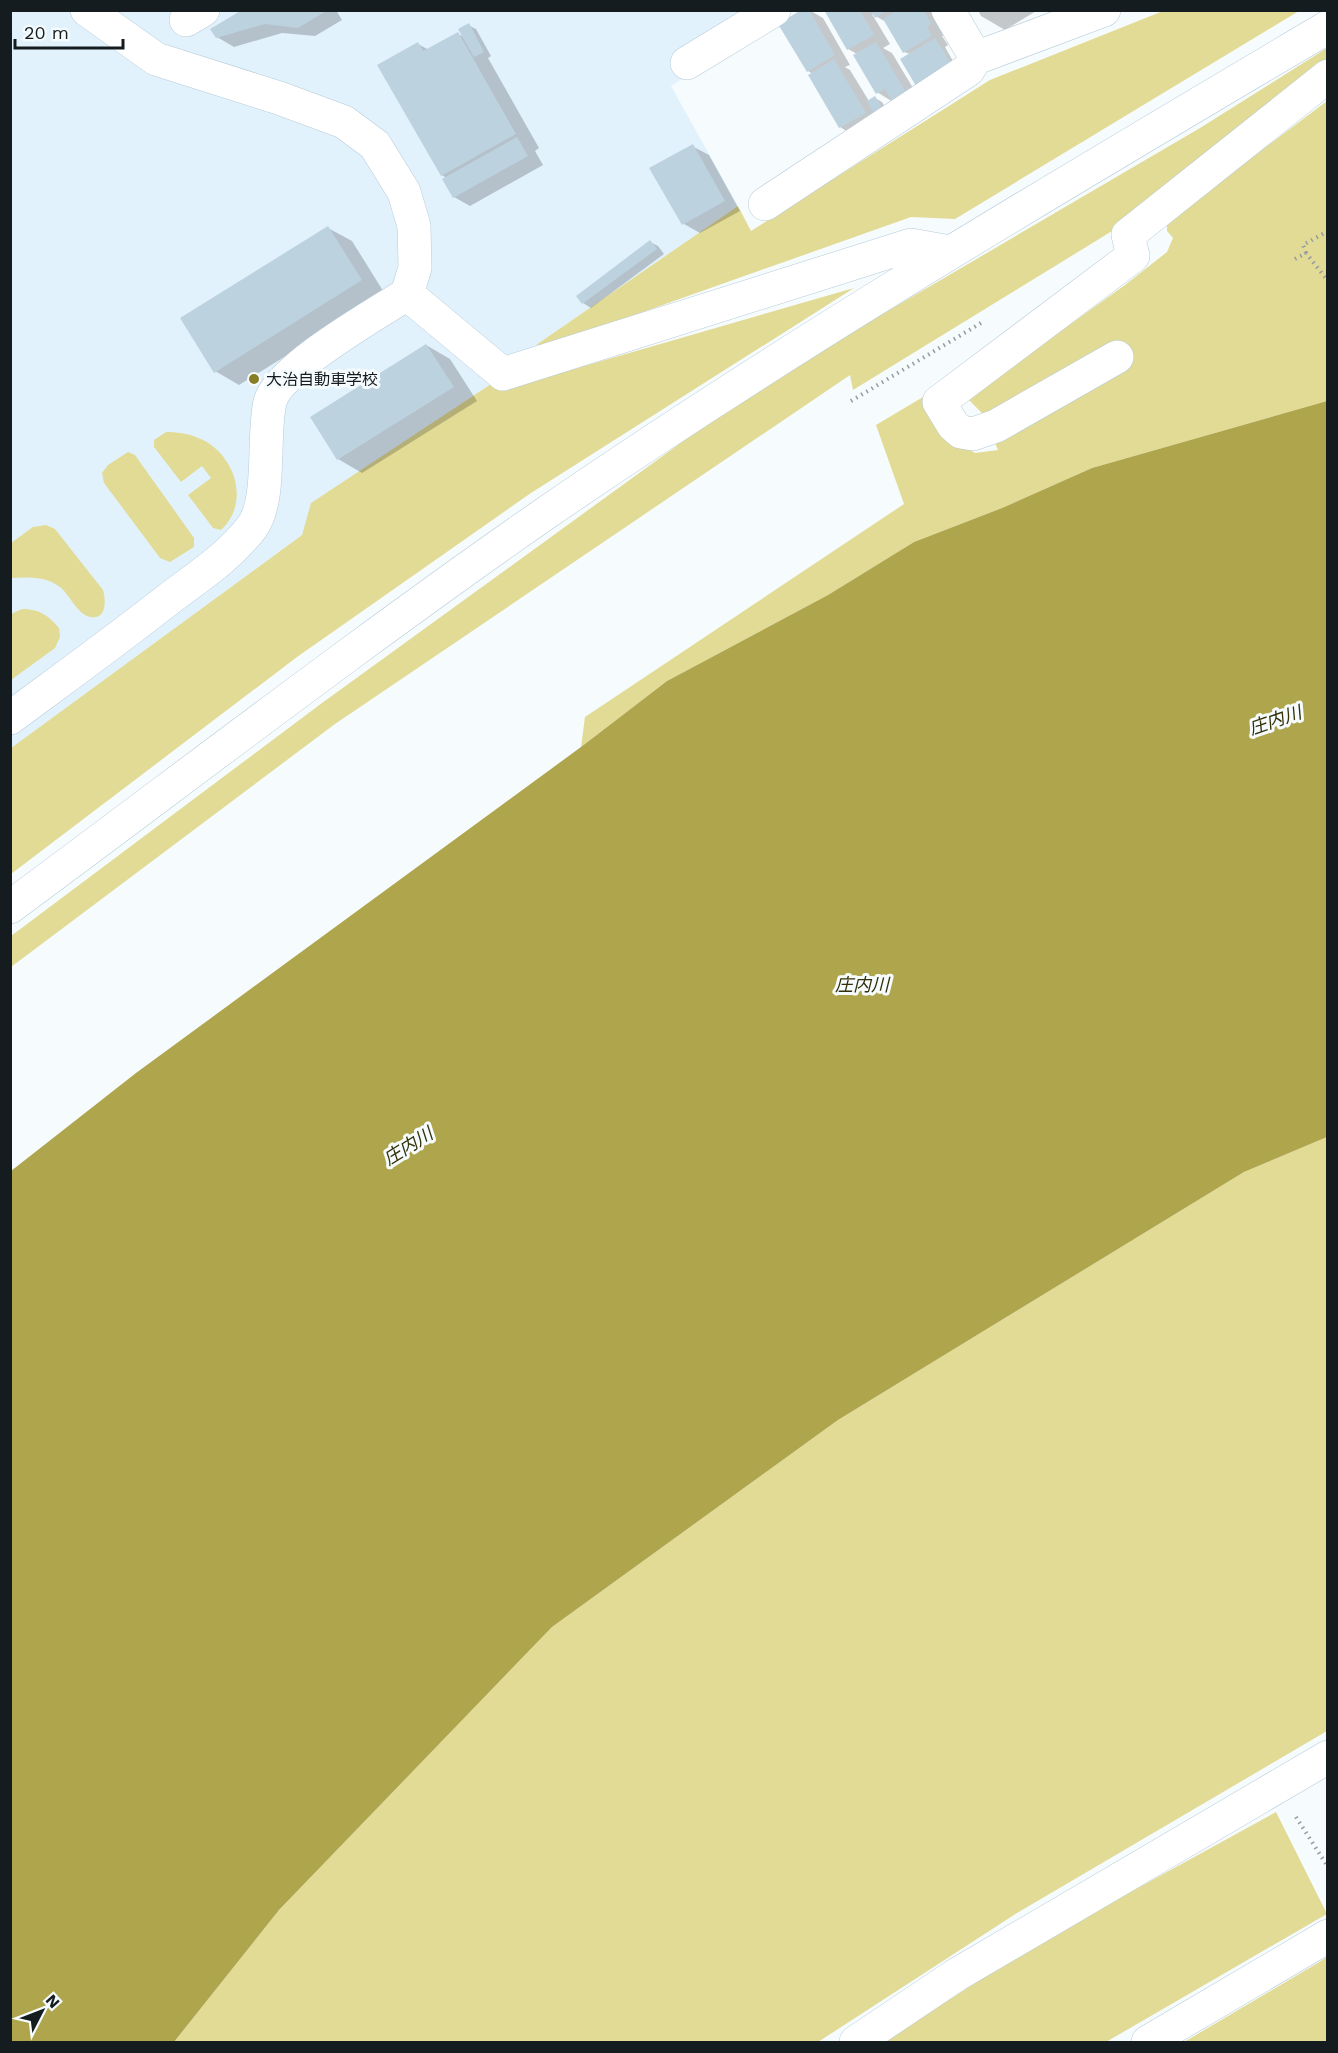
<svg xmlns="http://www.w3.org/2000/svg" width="1338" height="2053" viewBox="0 0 1338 2053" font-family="'Work Sans','Noto Sans JP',sans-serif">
  <rect width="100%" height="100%" fill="#f6fbfd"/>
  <!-- built -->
  <path fill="#e1f2fd" d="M225,10L753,11L685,77L671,86L738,206L536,345L491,384L312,503L302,535L11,748V11H169L187,32Z"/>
  <!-- green -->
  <path fill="#e2db95" d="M1163,11H1299L955,219L911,217L550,345H536L738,206L751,231L990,80Z
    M1327,48V62L1148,209L853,390L850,375L335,724L11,967V936L322,703L693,434L852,332L1200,128Z
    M1327,101V401L1092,468L1002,508L914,542L828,595L667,681L581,747L585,717L904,504L876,425L923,397L947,435L975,453L998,450L982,413L967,398L1125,285L1167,252L1173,238L1167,231V222Z
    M854,288L531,493L297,657L11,874V748L302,535L311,503L491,384H522Z
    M166,432C179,432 191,434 203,440C236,457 250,503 221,530L213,528L188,495L211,478L202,466L181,482L154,447V440Z
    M128,452L135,455L194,538V547L170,562L160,558L104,483L102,473L108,465Z
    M46,525L55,529L103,590C106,600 107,620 90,617C77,614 70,595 60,587C46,576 27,577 11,578V543L33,527Z
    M22,609C39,609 48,615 59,628L60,637L55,648L11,680V614Z
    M1327,1137V1731L1017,1913L818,2042H174L279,1910L552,1627L838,1420L1244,1172Z
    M1276,1812L1327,1914L1106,2042H882L1047,1938Z
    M1327,1957V2042H1184L1316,1964Z"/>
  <!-- water -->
  <path fill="#afa54c" d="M1327,401V1137L1244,1172L838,1420L552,1627L279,1910L174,2042H11V1171L136,1073L581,747L667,681L828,595L914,542L1002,508L1092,468Z"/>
  <!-- shadow -->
  <path fill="#0003" d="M245,10H336L342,20L315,36L282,33L234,47L217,37Z
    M809,10L823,18L850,65L845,67L850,70L869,101L875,98L882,102L891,117L856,137L840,127L813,74L808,71Z
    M826,10H933L947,33L942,36L948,45L945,47L958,70L904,52L886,22L872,14L890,44L883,48L892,53L922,103L893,102L877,92L857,54L848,49Z
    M978,10H1038L1005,30L981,16Z
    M468,25L476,29L491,56L488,58L539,148L535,151L543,165L470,206L454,197L446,178L442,175L418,44L429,50L458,34L464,37Z
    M692,146L709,155L740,211L700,233L684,224L652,169Z
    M328,228L352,241L385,294L239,385L215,371Z
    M650,242L658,246L664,254L591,308L583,303L578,296Z
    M426,345L450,359L477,401L362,473L338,459L312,417Z"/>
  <!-- building -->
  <path fill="#bdd2df" d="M242,10H328L298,28L265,24L216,38L210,29Z
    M801,10H809L835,55L807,72L778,24Z
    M824,10H860L874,35L847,50Z
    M871,10H887L875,18Z
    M898,10H924L931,24L927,26L932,36L903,53L883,19Z
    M469,23L484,52L474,57L458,29Z
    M458,32L516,134L441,176L377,65L418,42L423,51Z
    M935,38L952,65L916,86L900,59Z
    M876,42L907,94L893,102L885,89L876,94L853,55Z
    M834,59L866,113L839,128L808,75Z
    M875,96L884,112L876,117L867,101Z
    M517,137L528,156L453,198L442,179Z
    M693,144L725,201L682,225L649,168Z
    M328,226L362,280L214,373L180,318Z
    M650,240L657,249L582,304L576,296Z
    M426,344L454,387L337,460L310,417Z"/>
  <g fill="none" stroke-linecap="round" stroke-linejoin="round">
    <!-- minor casing -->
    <g stroke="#b6cbd7" stroke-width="34">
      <path id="minor" d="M87,10L156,59L279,98L344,122L375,145L404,192L414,226L415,268L407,294L503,374L911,245L950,252
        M948,10L976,58L1104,10
        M186,20L203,10
        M687,63L774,10
        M765,204L968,70L976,58
        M1117,357L996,426L973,434L961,432L953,425L939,402L1133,256L1128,235L1328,76
        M10,718C64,678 118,639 170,598C199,576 230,556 252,527C272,500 262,436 270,402C278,369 376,314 407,294
        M10,907C187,776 362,641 543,515C797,340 1063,184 1328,27
        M856,2042L956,1975L1328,1757"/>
    </g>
    <!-- major casing -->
    <g stroke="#b6cbd7" stroke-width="34">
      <path id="major" d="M1148,2042L1328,1936"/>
    </g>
    <!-- path -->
    <path stroke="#959b9e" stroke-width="4" stroke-dasharray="1.5 4.5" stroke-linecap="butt" d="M1306,253L1303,245L1328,231
      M1295,259L1306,253L1328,281
      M851,401L981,323
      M1296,1817L1328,1867"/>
    <!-- minor -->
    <use href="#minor" stroke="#fff" stroke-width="33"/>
    <!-- major -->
    <use href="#major" stroke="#fff" stroke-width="33"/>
  </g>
  <!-- markers -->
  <circle fill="#887e25" stroke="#f6fbfd" stroke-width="2" cx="254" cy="379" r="6"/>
  <g text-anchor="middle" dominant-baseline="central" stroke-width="6" stroke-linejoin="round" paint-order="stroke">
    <!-- poi labels -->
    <g font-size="16" fill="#141c20" stroke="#f6fbfd" text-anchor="start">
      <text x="266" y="379">大治自動車学校</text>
    </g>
    <!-- water labels -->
    <g font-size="18" font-style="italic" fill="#332f07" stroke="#f6fbfd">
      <text transform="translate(1275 720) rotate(-19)">庄内川</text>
      <text x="862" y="984">庄内川</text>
      <text transform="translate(408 1146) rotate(-32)">庄内川</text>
    </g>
  </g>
  <!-- border -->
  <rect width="1338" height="2053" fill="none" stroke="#141c20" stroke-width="24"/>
  <!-- north arrow -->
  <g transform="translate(42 2011) rotate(48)" stroke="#f6fbfd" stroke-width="4.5" paint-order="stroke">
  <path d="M0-4.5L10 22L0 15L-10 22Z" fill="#141c20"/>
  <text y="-9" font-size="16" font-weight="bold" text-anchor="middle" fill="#141c20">N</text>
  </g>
  <!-- scale -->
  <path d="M15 39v9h108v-9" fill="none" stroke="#141c20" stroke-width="3"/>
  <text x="24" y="39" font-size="18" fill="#141c20" stroke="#f6fbfd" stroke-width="4.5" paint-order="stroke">20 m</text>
</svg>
